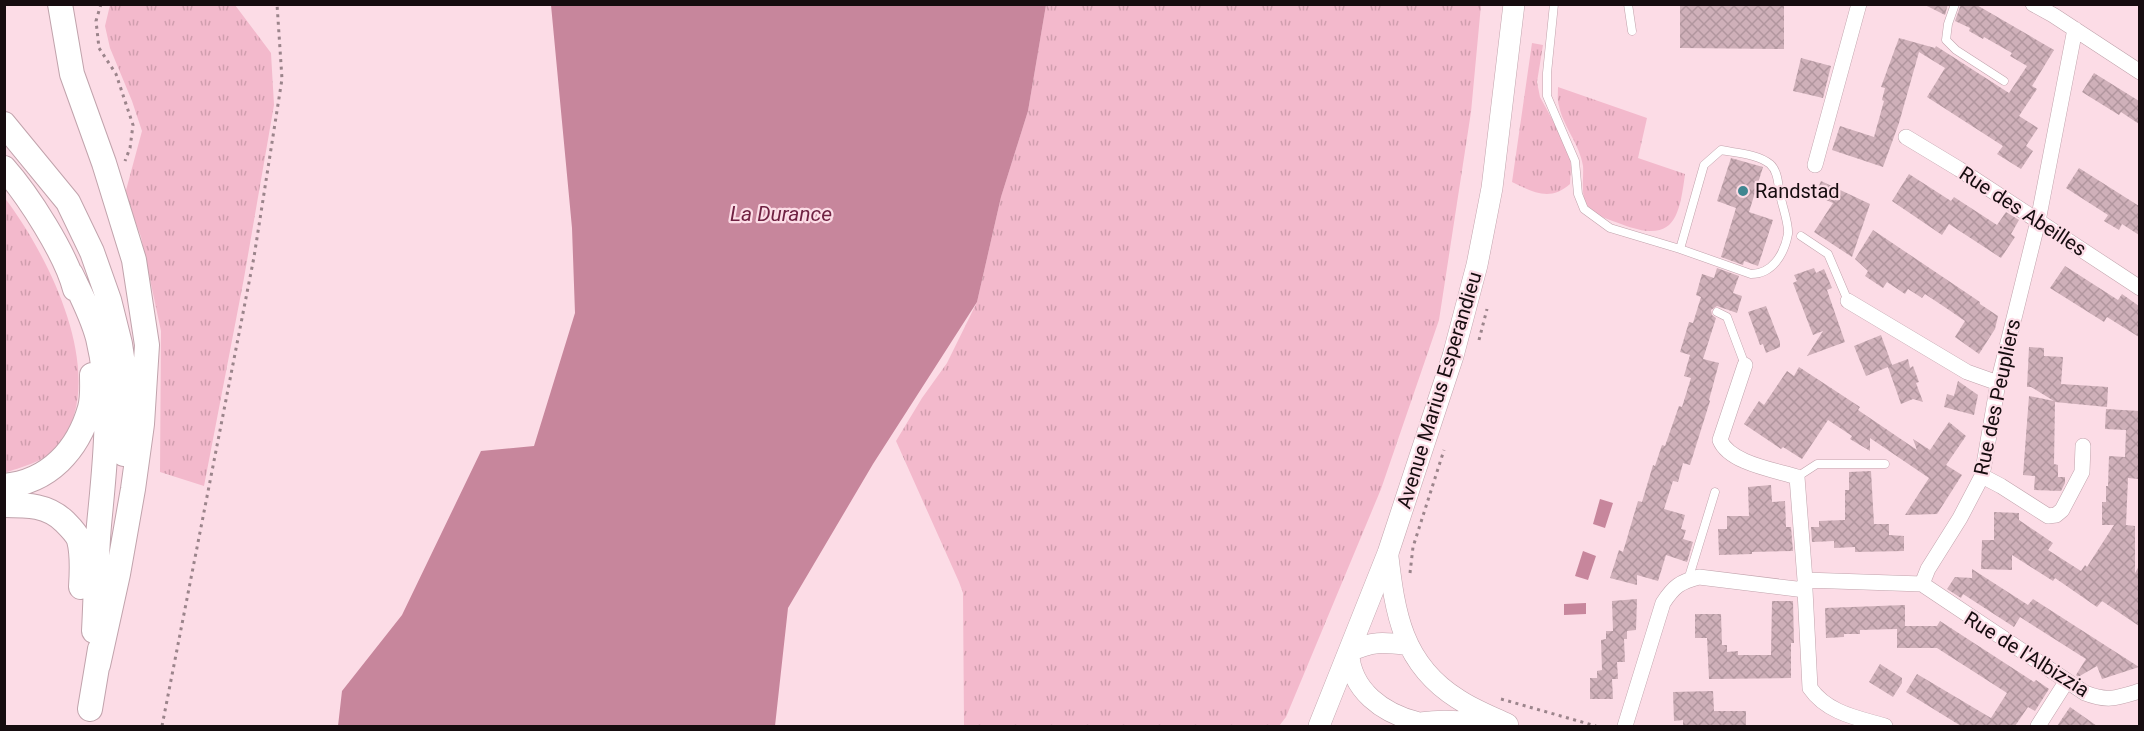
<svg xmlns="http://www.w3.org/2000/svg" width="2144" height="731" viewBox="0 0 2144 731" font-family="Roboto,sans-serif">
  <defs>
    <pattern id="grass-tufts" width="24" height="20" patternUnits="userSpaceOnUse" patternTransform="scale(1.5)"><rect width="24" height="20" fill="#f3b9cc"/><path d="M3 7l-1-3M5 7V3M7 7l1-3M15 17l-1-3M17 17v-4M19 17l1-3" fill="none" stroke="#d09eae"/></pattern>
    <pattern id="building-cross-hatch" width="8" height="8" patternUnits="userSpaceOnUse" patternTransform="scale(1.5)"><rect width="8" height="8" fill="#cfb0b9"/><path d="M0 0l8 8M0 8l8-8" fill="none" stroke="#b1969e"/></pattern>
  </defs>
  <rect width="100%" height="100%" fill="#fcdce6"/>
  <!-- grass -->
  <path fill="url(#grass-tufts)" d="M110,5H235L271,53L274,105L244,278L204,486L160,472L161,331L141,237L125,194L142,131L132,101L110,48L105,26Z
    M1046,5H1481L1471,112L1439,320L1381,489L1286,717L1279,726H964L963,593L959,582L896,441L922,398L947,363L977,302L1001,197L1028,111Z
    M1532,43L1543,45L1537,82L1540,97L1569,150L1571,167L1570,184C1550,202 1533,192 1512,182Z
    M1558,87L1647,118L1638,158L1685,174C1679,220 1673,244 1621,224C1611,220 1595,216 1588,207C1580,196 1584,178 1583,166C1580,145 1563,126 1559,106C1557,100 1558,93 1558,87Z
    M4,197C48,254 111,378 59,445C46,461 25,466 7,472L4,471Z"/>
  <!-- water -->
  <path fill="#c7869c" d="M551,5H1046L1028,111L1001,197L977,302L873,464L788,608L775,726H338L342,691L402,615L481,451L534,446L575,313L572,228Z
    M1600,499L1613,503L1605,528L1593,524Z
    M1583,551L1596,556L1588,580L1575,576Z
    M1586,603V614L1564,615V604Z"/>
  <!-- building -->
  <path fill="url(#building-cross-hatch)" d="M1680,4H1784V49L1680,48Z
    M1923,4H1948L1945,15Z
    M1961,4H1975L2054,50L2032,86L2037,89L2019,116L2038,128L2026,146L2033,151L2021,169L1997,154L2003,146L1927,97L1945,68L1919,52L1899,123L1883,167L1832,150L1840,126L1874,137L1884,101L1882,100L1885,88L1881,87L1899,38L1935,48L1936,46L2009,93L2027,66L2010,56L2012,53L1984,37L1983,39L1969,31L1970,28L1955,21Z
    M1801,58L1831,66L1823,98L1793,91Z
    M2094,73L2139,101V124L2121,112L2119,115L2082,92Z
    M1731,158L1763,167L1749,212L1773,220L1758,266L1744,261L1743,265L1721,257L1736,208L1717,201Z
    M2079,168L2139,206V235L2122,224L2119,230L2104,221L2108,215L2066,188Z
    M1909,174L1951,201L1954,197L1997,225L2006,212L2019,220L2011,234L2015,237L2001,258L1949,224L1942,235L1892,201Z
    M1821,181L1870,204L1852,257L1814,232L1833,203L1815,195Z
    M1873,230L1980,302V304L1998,316L1995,329L1979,354L1955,337L1965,321L1949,310L1925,294L1922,298L1908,289L1905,294L1887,282L1883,288L1865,276L1868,271L1855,259Z
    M2065,266L2118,300L2122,294L2139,306V337L2107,317L2104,322L2050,288Z
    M1717,268L1739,276L1733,293L1742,296L1737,313L1717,306L1711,310L1712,315L1716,318L1703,359L1719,363L1709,400L1710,401L1690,465L1683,463L1678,482L1673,481L1664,509L1685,515L1681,529L1686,530L1683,539L1693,542L1687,562L1666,555L1658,581L1637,575V585L1610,578L1619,550L1623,552L1638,501L1642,502L1653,465L1655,466L1662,445L1665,446L1679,406L1682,407L1691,378L1684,376L1690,355L1680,352L1689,322L1693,323L1701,297L1696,295L1702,274L1714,278Z
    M1814,268L1816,273L1824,269L1832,288L1827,290L1845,342L1807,356L1823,331L1813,335L1793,283L1797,281L1794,275Z
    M1766,306L1780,342V347L1766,353L1763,344L1760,345L1748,312Z
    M1881,335L1892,365L1908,359L1910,368L1913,366L1919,382L1916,383L1923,402L1913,399L1901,404L1888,367L1866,376L1854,346Z
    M2029,347L2044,348V356L2063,357L2061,384L2108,387L2107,407L2055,402L2054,464L2058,465V477H2065V483L2061,491L2034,490L2035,476L2023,475L2029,396L2054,401L2031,387H2027Z
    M1799,367L1860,407L1858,410L1917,450L1913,439L1930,450L1949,422L1966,436L1946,465L1962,475L1937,514L1905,515L1929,478L1870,438V451L1850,439L1852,436L1828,420L1802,459L1783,447L1781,449L1744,424L1759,401L1764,405L1787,371L1794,376Z
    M1958,381L1978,395L1974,415L1944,407L1947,394L1954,396Z
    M2106,409L2139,411V479L2128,478L2126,525L2135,526V573L2139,566V626L2102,601L2097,607L2055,578L2053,581L2012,555V570L1981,569L1982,540H1994V512L2019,513V520L2053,543L2048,550L2081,571L2085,565L2087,567L2114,525H2102V502H2106V486H2108L2109,456L2125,457L2126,430L2105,429Z
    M1871,471L1874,524H1889V535L1904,536V551L1855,552V547L1834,548V541L1812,542L1811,527H1819V521L1845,520V490H1849V472Z
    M1771,485L1772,502L1785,501L1786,527H1791L1793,551L1752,552V554L1719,555L1718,529H1727V516H1749L1748,487Z
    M1972,569L2028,605L2033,599L2139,667L2102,679L2097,666L2078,677L2076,675L2086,659L2020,617L2014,627L1963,594L1961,598L1947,589L1955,577L1972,578Z
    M1637,599L1636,630L1627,631V639H1624L1625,662H1617L1618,679H1612L1613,699H1590V678H1597V671L1602,670L1601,640L1606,639V631H1613L1612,601Z
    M1772,601H1793L1794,643H1791V678L1709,679L1707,638H1695V614H1721L1722,645H1727V652L1738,651V655H1771Z
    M1905,605V626H1937L1940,621L2034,682L2036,680L2049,689L2035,711L2028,707L2015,726H1961L1906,692L1917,674L1991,718L2007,693L1937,648H1897V629L1860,630V634H1844V637L1826,638L1825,608Z
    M1880,664L1902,678V683L1893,697L1869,682Z
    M1713,691L1714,711H1746V726H1683V720L1674,721L1673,692Z
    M2070,707L2097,726H2057Z"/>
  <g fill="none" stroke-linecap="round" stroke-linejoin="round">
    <!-- service casing -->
    <g stroke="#c1a3ac" stroke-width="9">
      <path id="service" d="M1554,4L1547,73V96L1575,161L1578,194L1584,209L1610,228L1680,249L1751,274C1772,274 1784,255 1788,234C1789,223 1782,206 1780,194C1778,184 1778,171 1770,164C1758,154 1736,153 1721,150L1704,165L1680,249
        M1628,4L1632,31
        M1955,4L1948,24L1946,40L1956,50L2004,81
        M1801,236L1828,254L1848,301
        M1717,312L1727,317L1745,365
        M1797,477L1817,464H1885
        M1688,580L1715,492"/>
    </g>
    <!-- minor casing -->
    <g stroke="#c1a3ac" stroke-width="16">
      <path id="minor" d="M2033,4L2053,15L2140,72
        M1906,137L1959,169L2140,288
        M1815,165L1859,4
        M1848,301L1967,372L1998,383
        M1745,365L1720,440C1729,463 1775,470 1797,477L1805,580
        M1982,476L2001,486L2048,516L2056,515L2062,510L2082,472L2083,446
        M1922,584L2085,693C2108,702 2117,698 2140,691
        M1805,590L1810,688C1827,713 1858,718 1885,726
        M1625,726L1663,603C1674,586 1680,582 1699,577L1805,590V580L1922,584L1928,569L1960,518L1982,476L1998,383L2038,221L2075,29
        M2038,726L2066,682"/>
    </g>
    <!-- tertiary casing -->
    <g stroke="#c1a3ac" stroke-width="21">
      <path id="tertiary" d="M1388,553C1395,613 1402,664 1458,699C1473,709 1491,716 1508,724
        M1407,645C1383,642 1372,641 1349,652C1351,691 1383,713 1417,722
        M1405,726C1435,717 1468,722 1498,724"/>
    </g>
    <!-- secondary casing -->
    <g stroke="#c1a3ac" stroke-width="22">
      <path id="secondary" d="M1319,726L1388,553L1453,356L1477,265L1492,188L1514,4"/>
    </g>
    <!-- primary casing -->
    <g stroke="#c1a3ac" stroke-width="26">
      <path id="primary" d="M60,4L72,74L104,163L134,260L147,345L142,424L133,489L118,574L98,665
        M4,124L68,202L92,252L109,300L120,344L125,377L126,427L124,454
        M4,168C28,195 66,254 75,289
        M71,274C81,295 92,315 98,338C113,400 105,462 99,525C96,560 96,596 94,631
        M4,486C49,482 78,450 90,408C93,398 92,386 92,375
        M4,505C28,505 48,505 65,522C70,527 77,534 79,540C83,555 82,572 81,587
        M90,709L100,649"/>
    </g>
    <!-- path -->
    <path stroke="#9b848b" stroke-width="3" stroke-dasharray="3 4.5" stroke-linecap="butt" d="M101,4L96,21L99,48L116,74L133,125L130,148L125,161
      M1479,340L1487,309
      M1410,573L1413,547L1444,450
      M1501,699L1596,726
      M162,726L254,257L282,79L277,4"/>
    <!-- service -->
    <use href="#service" stroke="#fff" stroke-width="8"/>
    <!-- minor -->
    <use href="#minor" stroke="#fff" stroke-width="15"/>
    <!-- tertiary -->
    <use href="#tertiary" stroke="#fff" stroke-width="20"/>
    <!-- secondary -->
    <use href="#secondary" stroke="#fff" stroke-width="21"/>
    <!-- primary -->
    <use href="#primary" stroke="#fff" stroke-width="24"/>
  </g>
  <!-- markers -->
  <circle fill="#408690" stroke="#fcdce6" stroke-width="2" cx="1743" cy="191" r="6"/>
  <g text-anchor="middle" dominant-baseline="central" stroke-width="4.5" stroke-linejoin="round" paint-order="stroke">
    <!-- poi labels -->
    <g font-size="20" fill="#160c0f" stroke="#fcdce6" text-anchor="start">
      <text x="1755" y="191">Randstad</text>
    </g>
    <!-- street labels -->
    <g font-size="20" fill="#160c0f" stroke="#fcdce6">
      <text transform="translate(2023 211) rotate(33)">Rue des Abeilles</text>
      <text transform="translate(1439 390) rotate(-73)">Avenue Marius Esperandieu</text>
      <text transform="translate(1997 397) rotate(-78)">Rue des Peupliers</text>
      <text transform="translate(2027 654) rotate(32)">Rue de l'Albizzia</text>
    </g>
    <!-- water labels -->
    <g font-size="21" font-style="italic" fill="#6f2142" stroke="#fcdce6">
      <text x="781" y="214">La Durance</text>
    </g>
  </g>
  <!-- border -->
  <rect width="2144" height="731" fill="none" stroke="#160c0f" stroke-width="12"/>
</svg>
